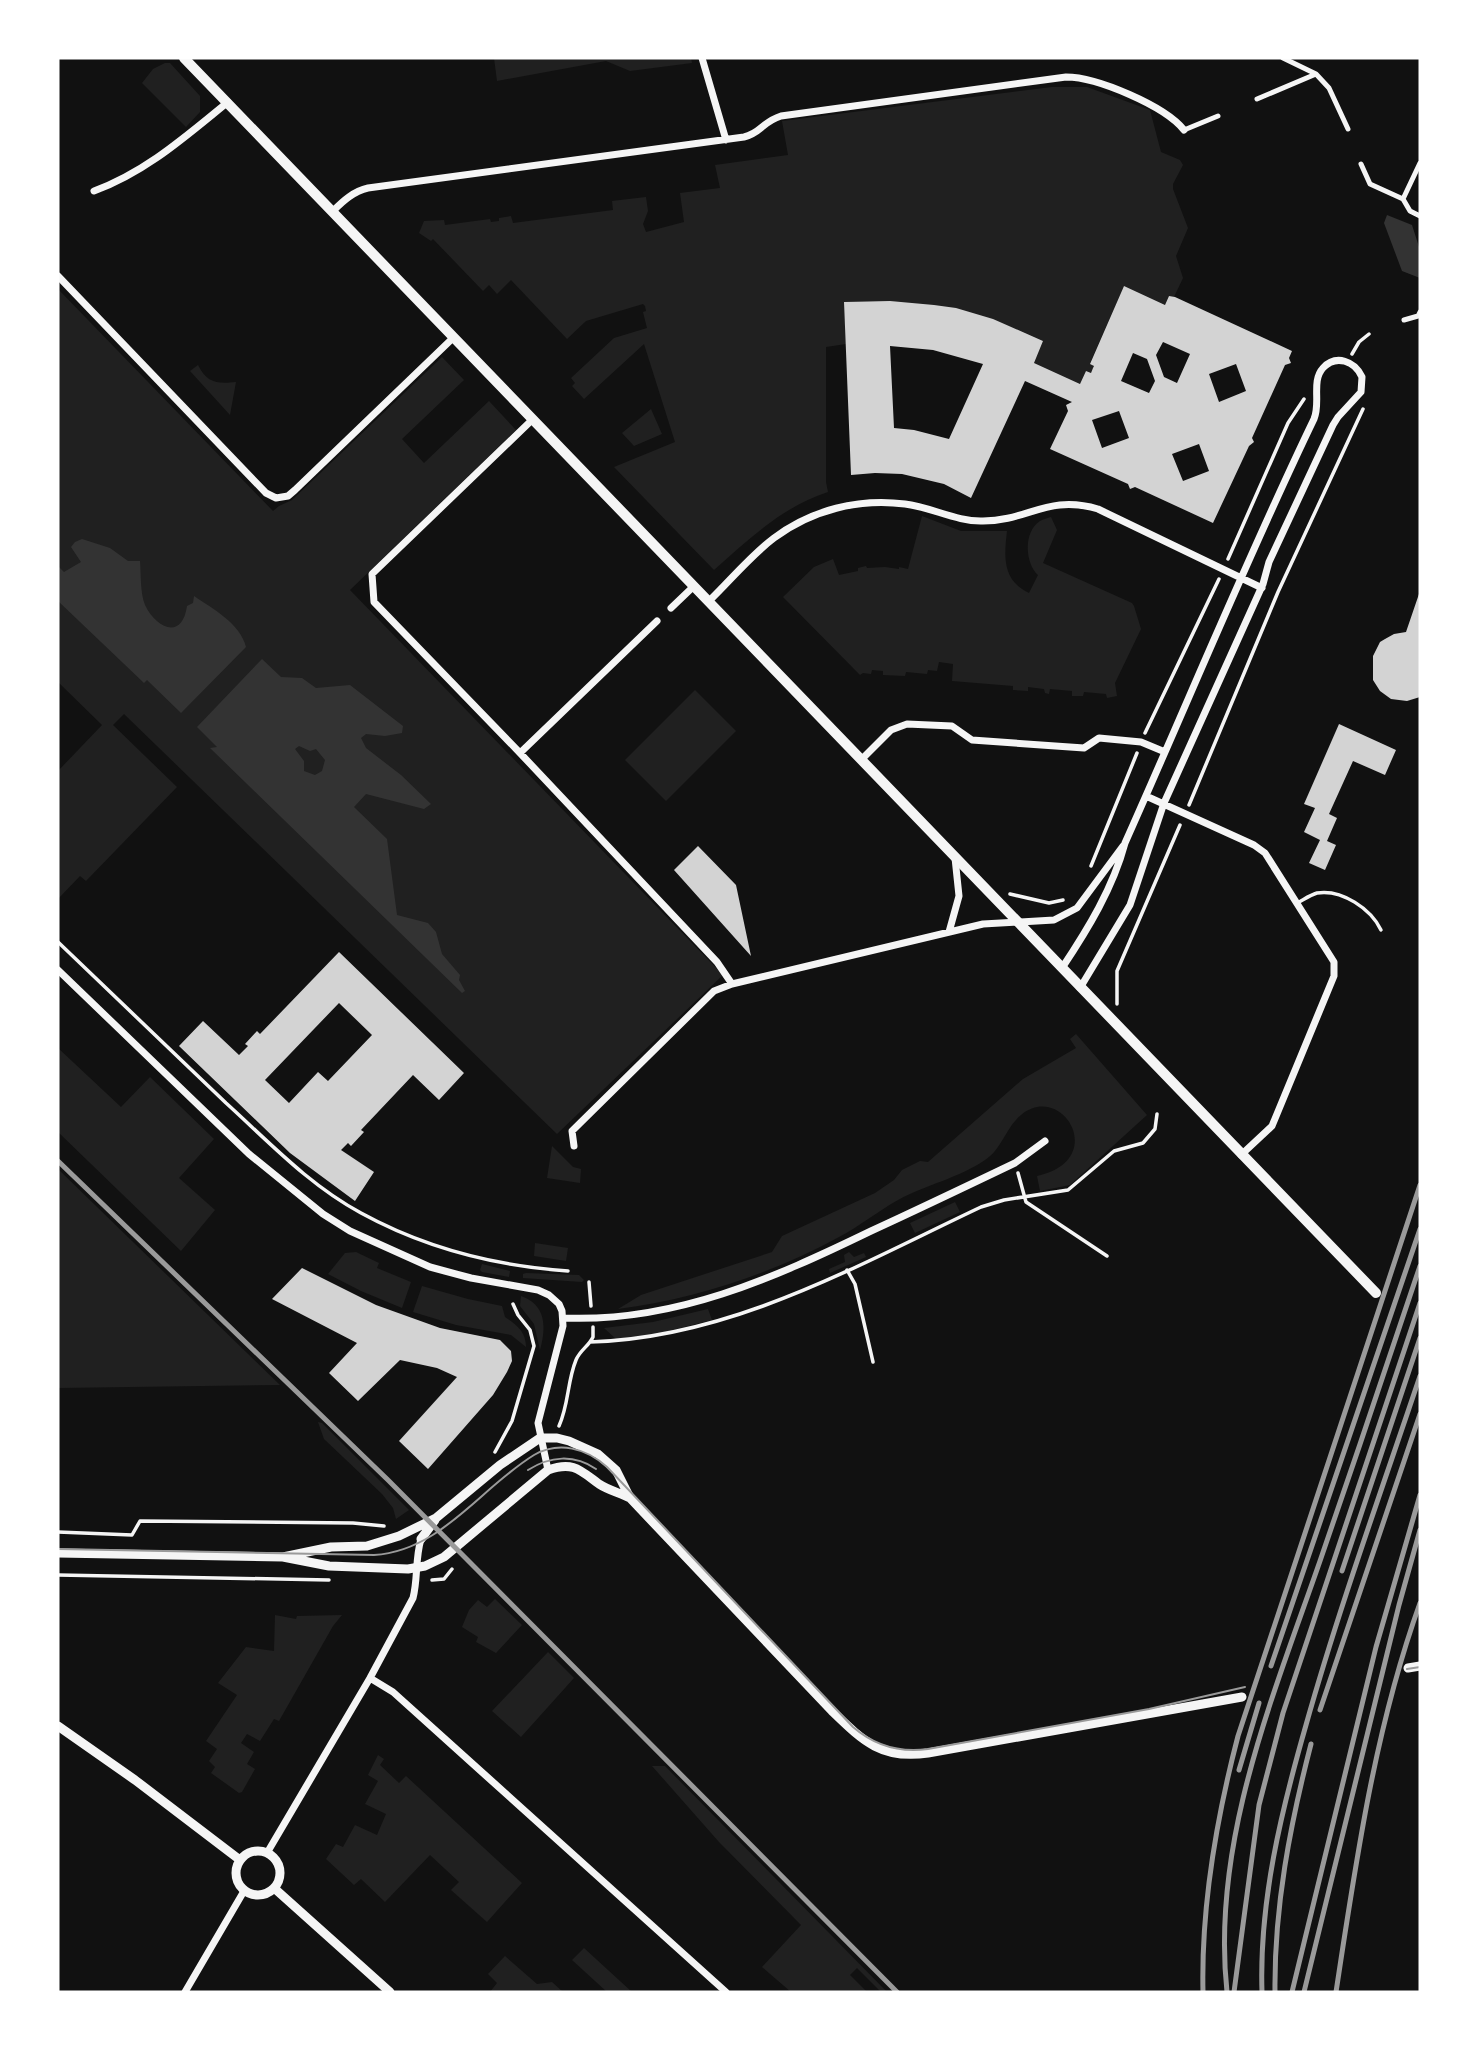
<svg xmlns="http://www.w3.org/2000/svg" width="1478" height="2050" viewBox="0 0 1478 2050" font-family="Arial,sans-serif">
  <rect width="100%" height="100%" fill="#111"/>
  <!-- green -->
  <path fill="#202020" d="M494,58H691L692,63L630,71L606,61L497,81Z
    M165,63H170L200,96V112L186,127L142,83L153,69Z
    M1052,87H1087L1150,110L1161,152L1180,160L1183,165L1173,184V189L1188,228L1176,256L1183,278L1174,297L1169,296L1165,305L1124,286L1090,363L1094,366L1091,373L1086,371L1080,384L1034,363L1043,341C974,308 920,299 844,302L846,344L826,347V482L828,492C782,507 749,539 714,570L614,467L675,442L644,344L584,399L572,386L575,383L571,378L614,338L647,328L643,312L646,311L645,306L643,304L586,321L567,339L511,280L497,294L489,285L483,291L433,239L431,241L419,233L424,221L444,220L445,225L490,219L491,222L499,221V218L511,216L513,223L613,210L612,201L646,197L648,211L643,224L646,232L684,222L680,193L720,188L715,165L788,155L782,121Z
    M58,289L273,511L279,506L292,500L442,357L464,380L402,439L424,463L489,401L516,430L350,590L723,975L557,1134L124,714L113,725L177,787L86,881L80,876L58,899V771L102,725L58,682Z
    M198,365C207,383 217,384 236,382L230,415L190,371Z
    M651,409L662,434L634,446L622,433Z
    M922,516L961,531H1007C1004,557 1002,580 1029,593L1038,575C1025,563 1023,532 1040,521C1043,519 1048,518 1051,517L1057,530L1043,563L1132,603L1134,606L1141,629L1115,683L1117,696L1107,698L1106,694L1084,692L1083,696H1072V691L1050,689L1049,694L1045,693L1044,689L1028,687V691L1013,690V686L952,681L953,664L939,662L937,671L928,670L927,674L906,672L905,676L883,675V671L872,670L871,674L863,673L860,675L783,597L814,567L833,559L839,575L858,571V568L866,566L867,568L885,567L899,569V567L908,569Z
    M695,690L736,731L666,801L625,760Z
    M1076,1034L1147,1115L1070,1185L1040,1191L1037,1176C1110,1160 1062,1081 1021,1115C1006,1127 1002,1149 985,1160C959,1178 925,1185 898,1200C878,1211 860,1226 839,1237C771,1274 695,1299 618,1309L641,1295L772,1252L782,1236L875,1193L894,1180L902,1170L920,1161L928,1162L1023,1079L1076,1048L1070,1039Z
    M58,1048L121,1107L150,1077L214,1139L179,1178L215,1210L181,1251L58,1132Z
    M552,1146L573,1167L581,1169L580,1183L547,1178Z
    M58,1169L280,1385L58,1388Z
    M955,1202L960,1212L915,1233L910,1223Z
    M535,1243L568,1248L566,1261L534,1256Z
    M356,1252L379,1263L377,1268L411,1282L402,1308L361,1291L328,1274L345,1253Z
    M849,1252L854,1257L864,1253L866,1257L830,1273L829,1269L845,1262L844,1255Z
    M482,1264L510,1271L509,1277L482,1272L480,1270Z
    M526,1273L579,1275L584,1280L582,1282L523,1278V1274Z
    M422,1286L468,1299L502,1306L505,1317C517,1325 526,1332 526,1347L511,1335L456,1325L413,1312Z
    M521,1296C547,1305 546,1328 540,1350L534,1324L520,1306Z
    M708,1309L712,1320L660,1333L616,1339L604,1328L653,1322Z
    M318,1422L322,1423L409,1510L396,1519L393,1508L382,1494L324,1439Z
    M495,1599L522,1625L496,1653L476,1642L478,1637L462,1627L469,1610L478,1600L487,1607Z
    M275,1615L296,1619L297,1616L342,1615L333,1626L279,1721L274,1719L260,1741L247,1734L241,1743L254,1752L247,1764L255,1769L242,1792L239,1793L211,1773L215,1767L209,1761L217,1749L206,1741L237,1695L218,1683L246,1647L274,1651Z
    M548,1652L574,1678L521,1737L492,1711Z
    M378,1755L384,1759L380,1765L399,1783L406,1776L522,1883L487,1922L451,1890L459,1882L430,1855L385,1902L361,1879L354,1885L326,1859L336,1844L343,1847L355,1825L377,1835L386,1814L365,1804L378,1781L368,1775Z
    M652,1766H665L887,1992H881L857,1968L850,1975L867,1992H791L762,1967L801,1925L719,1842Z
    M584,1948L632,1992H607L572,1960Z
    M505,1956L537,1984L552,1982L563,1992H490L497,1983L488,1974Z"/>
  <!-- water -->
  <path fill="#333" fill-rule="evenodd" d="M1387,215L1412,225L1420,250V278L1402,271L1384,223Z
    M82,539L110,548L128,561H140C141,574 140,593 145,605C156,628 182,641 187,606L193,603L194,596C213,609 240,623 246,647L181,713L147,680L144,683L58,601V566L64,572L81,562L71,547L75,542Z
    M262,659L281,677L302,678L316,688L350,685L403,726L402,733L385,736L366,734L361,738L366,748L401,775L431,804L424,809L366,794L354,807L387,839L397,915L428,923L436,932L442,954L460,975L459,980L465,991L462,993L210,748L217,747L197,727ZM299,746L310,751L316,749L325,760L322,771L315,775L304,771V761L295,749Z"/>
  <!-- building -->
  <path fill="#d3d3d3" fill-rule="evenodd" d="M1124,286L1165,305L1169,296L1175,297L1292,351L1289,358L1291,363L1285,365L1252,438L1254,442L1249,446L1213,523L1135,487L1130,489L1128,484L1050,449L1068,411L1066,405L1072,402L1025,381L971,498L944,484L902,474L875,473L851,475L844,302L890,301L934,305L956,308L993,319L1043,341L1034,363L1080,384L1086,371L1091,373L1093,368L1094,366L1090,364ZM1163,342L1190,354L1177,383L1164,377L1156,355ZM890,346L933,350L983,364L949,439L914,430L894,428ZM1133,353L1147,359L1155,381L1149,393L1121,381ZM1236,364L1246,391L1219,402L1209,374ZM1119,411L1129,438L1102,448L1092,420ZM1199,444L1209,471L1183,481L1172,454Z
    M1420,591V697L1407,701L1391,699L1380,691L1373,680V656L1380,642L1385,639L1394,634L1406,632Z
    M1339,724L1396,750L1385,775L1353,761L1329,814L1337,818L1327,841L1336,845L1325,870L1309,863L1320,840L1304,832L1315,808L1304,804Z
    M698,846L736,885L751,956L674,870Z
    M339,952L464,1073L439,1100L413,1075L361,1130L364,1132L351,1146L348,1143L341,1150L374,1172L355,1201L290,1153L179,1046L203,1021L239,1055L248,1046L245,1044L257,1031L260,1034ZM339,1003L372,1035L328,1081L318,1072L289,1103L265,1080Z
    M302,1268L376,1305L440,1328L500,1340L511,1351L512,1361L507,1372L493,1395L428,1469L399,1441L457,1377L437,1368L400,1360L358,1401L329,1373L357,1343L272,1299Z"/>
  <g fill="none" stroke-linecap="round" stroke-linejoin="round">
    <!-- path -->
    <path stroke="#f5f5f5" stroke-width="3.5" d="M1352,354L1359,342L1369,334
      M1228,559L1288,423L1304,399
      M1145,733L1219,579
      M1189,805L1278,592L1363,409
      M1091,866L1137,753
      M1010,894L1049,903L1063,900
      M58,942C114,995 170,1049 226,1103C269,1142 309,1185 361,1213C425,1248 496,1266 568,1271
      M1117,1004V971L1180,825
      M1018,1173L1026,1202L1107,1256
      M847,1270L855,1284L873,1362
      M589,1282L591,1306
      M590,1342C731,1338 856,1266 981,1207L1004,1200L1068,1190L1114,1151L1143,1143L1155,1129L1157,1114
      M559,1426C569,1404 567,1382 576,1360C580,1350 589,1346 593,1337V1327
      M495,1452L512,1421L534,1346L530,1330L518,1315L513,1304
      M58,1532L132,1535L140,1521L353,1523L384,1526
      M58,1575L329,1580
      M432,1580L444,1579L452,1569"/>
    <!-- service -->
    <path stroke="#f5f5f5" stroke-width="3.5" d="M1297,903C1303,900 1310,895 1317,893C1342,889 1371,909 1381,930"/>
    <!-- pedestrian -->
    <path stroke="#f5f5f5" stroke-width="5" d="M1283,58L1316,74L1329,88L1348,129
      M1257,99L1316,74
      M1184,130L1218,116
      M1361,164L1370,184L1403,199L1410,211L1420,216
      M1403,199L1420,163
      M1404,320L1418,316L1420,312"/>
    <!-- minor -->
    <path stroke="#f5f5f5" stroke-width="7" d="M702,58L726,140
      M94,191C146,172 186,136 228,102
      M333,211C343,201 354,191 368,188L744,137C761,133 762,122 781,116L1066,77C1097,77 1165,106 1184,130
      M58,276L266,493L276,498L288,496L295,490L454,337
      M533,419L372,574L374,602L520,753L717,962L732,984
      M708,602C730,581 750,556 774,538C811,510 859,498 905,504C931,507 957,522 983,521C1028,521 1048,494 1098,509L1262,588
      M671,608L694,586
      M520,753L657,621
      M861,760L891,730L907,724L952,726L972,740L1084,748L1099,738L1141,742L1165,752
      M1146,796L1254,845L1265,853L1334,962V976L1272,1126L1241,1155
      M949,932L959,896L955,858
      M1062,968C1088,929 1113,888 1125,843C1188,702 1247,558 1314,419C1321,403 1311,381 1323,368C1336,354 1355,361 1362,377L1361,392L1338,417L1333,425L1269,562L1263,584L1164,803L1130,905L1080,988
      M58,970L249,1154L323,1214L350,1231L430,1267L471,1278L538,1290L549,1295L559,1304L562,1311L563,1326L538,1423L548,1470
      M574,1146L572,1131L714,991L732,984L983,924L1054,920L1077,908L1123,846
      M563,1318C674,1323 774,1278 871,1231C919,1209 967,1186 1015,1163L1045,1141
      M370,1678L393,1692L726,1992
      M267,1853L370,1678L413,1598C418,1579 415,1559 421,1539
      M185,1992L244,1891"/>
    <!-- tertiary -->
    <path stroke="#f5f5f5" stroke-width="9" d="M421,1539L435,1520
      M58,1553L283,1557L329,1566L408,1569L425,1566L444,1557L548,1470C573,1461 580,1470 599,1484C608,1490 620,1493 630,1498
      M283,1557L331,1547L367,1546L399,1536L436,1518L500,1465L540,1438H557L569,1441L598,1454L616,1470L630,1498L832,1711C863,1741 882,1760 928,1753L1242,1697
      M1408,1668L1420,1666
      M58,1726L135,1780L240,1860
      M236 1873a22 22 0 1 1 44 0a22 22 0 1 1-44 0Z
      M274,1888L390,1992"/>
    <!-- secondary -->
    <path stroke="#f5f5f5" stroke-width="10" d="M184,58L1376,1293"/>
    <!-- tram -->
    <path stroke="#9a9a9a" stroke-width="2" d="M528,1470C550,1456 574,1454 596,1469
      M58,1549L374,1555C441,1551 480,1488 534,1455C559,1441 586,1448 607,1467L853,1727C875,1746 899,1753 928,1749L1149,1709L1245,1687
      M1407,1669L1420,1667"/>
    <!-- rail -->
    <path stroke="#9a9a9a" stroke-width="5" d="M58,1161L388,1480L897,1992
      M1342,1571L1420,1338
      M1271,1666L1420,1229
      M1320,1710L1420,1414
      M1239,1770L1259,1703
      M1203,1992C1201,1905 1216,1820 1238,1736L1420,1185
      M1227,1992C1211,1844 1272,1699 1320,1561C1354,1463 1387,1364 1420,1266
      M1234,1992L1259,1805L1283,1713L1420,1303
      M1262,1992C1259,1902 1281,1812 1306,1725C1339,1608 1381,1492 1420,1376
      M1275,1992C1274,1908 1290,1825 1311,1744
      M1292,1992L1376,1647L1420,1495
      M1304,1992L1399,1605L1420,1530
      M1336,1992C1356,1861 1375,1728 1420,1603"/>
  </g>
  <!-- border -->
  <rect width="1478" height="2050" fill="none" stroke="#ffffff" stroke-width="119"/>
</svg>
